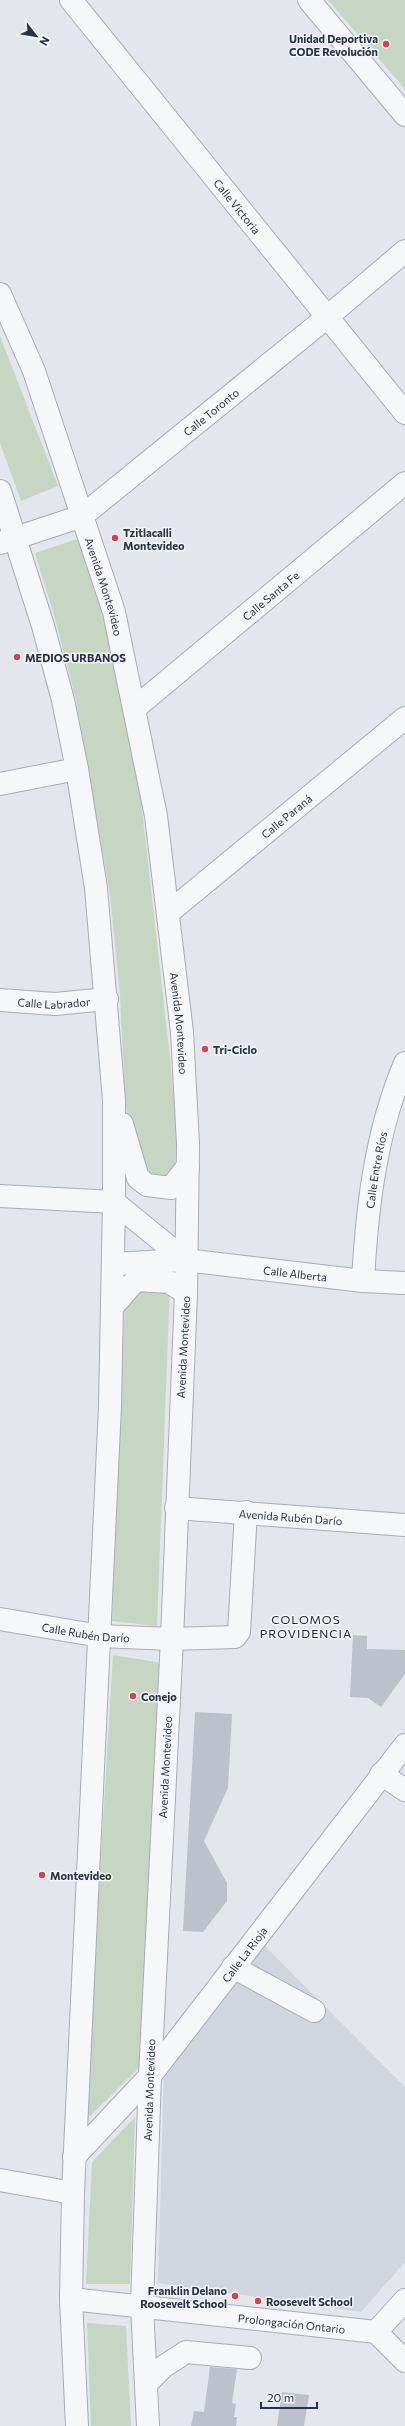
<svg xmlns="http://www.w3.org/2000/svg" width="405" height="2426" viewBox="0 0 405 2426" font-family="Commissioner,sans-serif">
  <rect width="100%" height="100%" fill="#e3e6ec"/>
  <!-- built -->
  <path fill="#d0d5de" d="M263,1944L405,2087V2262L361,2312L158,2283L164,2071Z"/>
  <!-- green -->
  <path fill="#c7d6c3" d="M328,0H405V89Z
    M0,336L58,486L21,501L0,443Z
    M83,537L102,601L139,783L170,1058L177,1133L174,1182L137,1173L125,1100L120,995L110,894L76,700L55,618L35,553Z
    M170,1285L157,1626L112,1621L125,1299L135,1288Z
    M113,1655L162,1663L140,2067L85,2121Z
    M135,2117L130,2284H86L92,2162Z
    M87,2323L126,2326L131,2426H91Z"/>
  <!-- building -->
  <path fill="#bcc1cc" d="M353,1635L367,1636V1649L405,1650V1674L381,1707L368,1698L350,1697Z
    M195,1712L232,1714L228,1788L204,1841L227,1883V1901L203,1932L183,1931Z
    M210,2367L237,2369L232,2403L236,2404L234,2417H237L236,2426H191L194,2411L204,2412Z
    M282,2392L309,2395L304,2426H277Z"/>
  <g fill="none" stroke-linecap="round" stroke-linejoin="round">
    <!-- minor casing -->
    <g stroke="#a7acb7" stroke-width="24">
      <g id="minor">
        <path id="s1" d="M71,0L405,413"/>
        <path d="M309,0L405,115"/>
        <path id="s2" d="M0,294L34,371L114,612L156,816L182,1032L188,1144L186,1293L172,1639L150,2076L142,2306L148,2426"/>
        <path d="M0,491L43,626L63,700L77,769L96,888L114,1100V1202L110,1406L73,2193L71,2299L77,2426"/>
        <path id="s3" d="M0,543L82,516L326,318L405,251"/>
        <path id="s4" d="M135,708L405,483"/>
        <path d="M0,784L77,769"/>
        <path id="s5" d="M168,913L405,718"/>
        <path id="s6" d="M0,1000L55,1004L107,999"/>
        <path d="M122,1124L138,1178L147,1185L171,1188L188,1166"/>
        <path d="M0,1196L114,1202L185,1260"/>
        <path id="s7" d="M113,1264L185,1260L363,1281L405,1283"/>
        <path id="s8" d="M363,1281C367,1206 376,1132 405,1063"/>
        <path d="M113,1306L136,1280L169,1282L186,1293"/>
        <path id="s9" d="M176,1508L405,1525"/>
        <path id="s10" d="M0,1619L100,1636L172,1639L235,1637L239,1632L246,1512"/>
        <path d="M381,1774L405,1790"/>
        <path d="M233,1967L314,2011"/>
        <path id="s11" d="M74,2157L150,2076L405,1745"/>
        <path d="M0,2180L73,2193"/>
        <path id="s12" d="M71,2299L376,2332L405,2361"/>
        <path d="M376,2332L405,2300"/>
        <path d="M146,2384L163,2367L186,2352L250,2358"/>
      </g>
    </g>
    <!-- minor -->
    <use href="#minor" stroke="#f6f7f9" stroke-width="22"/>
  </g>
  <!-- markers -->
  <g fill="#d74151" stroke="#f3f5f9" stroke-width="1.5">
    <circle cx="386" cy="44" r="4"/>
    <circle cx="115" cy="538" r="4"/>
    <circle cx="17" cy="657" r="4"/>
    <circle cx="205" cy="1049" r="4"/>
    <circle cx="133" cy="1696" r="4"/>
    <circle cx="42" cy="1875" r="4"/>
    <circle cx="235" cy="2296" r="4"/>
    <circle cx="258" cy="2301" r="4"/>
  </g>
  <g text-anchor="middle" dominant-baseline="central" stroke-width="3" stroke-linejoin="round" paint-order="stroke">
    <!-- poi labels -->
    <g font-size="11" font-weight="bold" fill="#293245" stroke="#f3f5f9" text-anchor="start">
      <text x="378" y="38" text-anchor="end">Unidad Deportiva<tspan x="378" dy="13">CODE Revolución</tspan></text>
      <text x="123" y="532">Tzitlacalli<tspan x="123" dy="13">Montevideo</tspan></text>
      <text x="25" y="657">MEDIOS URBANOS</text>
      <text x="213" y="1049">Tri-Ciclo</text>
      <text x="141" y="1696">Conejo</text>
      <text x="50" y="1875">Montevideo</text>
      <text x="227" y="2290" text-anchor="end">Franklin Delano<tspan x="227" dy="13">Roosevelt School</tspan></text>
      <text x="266" y="2301">Roosevelt School</text>
    </g>
    <!-- street labels -->
    <g font-size="11" fill="#293245" stroke="#f3f5f9">
      <text stroke="none"><textPath href="#s1" startOffset="265">Calle Victoria</textPath></text>
      <text stroke="none"><textPath href="#s3" startOffset="252">Calle Toronto</textPath></text>
      <text stroke="none"><textPath href="#s2" startOffset="311">Avenida Montevideo</textPath></text>
      <text stroke="none"><textPath href="#s4" startOffset="176">Calle Santa Fe</textPath></text>
      <text stroke="none"><textPath href="#s5" startOffset="153">Calle Paraná</textPath></text>
      <text stroke="none"><textPath href="#s6" startOffset="54">Calle Labrador</textPath></text>
      <text stroke="none"><textPath href="#s2" startOffset="755">Avenida Montevideo</textPath></text>
      <text stroke="none"><textPath href="#s8" startOffset="112">Calle Entre Ríos</textPath></text>
      <text stroke="none"><textPath href="#s7" startOffset="183">Calle Alberta</textPath></text>
      <text transform="translate(183 1347) rotate(-87)">Avenida Montevideo</text>
      <text stroke="none"><textPath href="#s9" startOffset="115">Avenida Rubén Darío</textPath></text>
      <text stroke="none"><textPath href="#s10" startOffset="87">Calle Rubén Darío</textPath></text>
      <text transform="translate(165 1767) rotate(-87)">Avenida Montevideo</text>
      <text stroke="none"><textPath href="#s11" startOffset="265">Calle La Rioja</textPath></text>
      <text transform="translate(149 2090) rotate(-88)">Avenida Montevideo</text>
      <text stroke="none"><textPath href="#s12" startOffset="222">Prolongación Ontario</textPath></text>
    </g>
    <!-- neighbourhood labels -->
    <g font-size="12" letter-spacing="1" fill="#1b2336" stroke="#f3f5f9">
      <text x="306" y="1619">COLOMOS<tspan x="306" dy="14">PROVIDENCIA</tspan></text>
    </g>
  </g>
  <!-- north arrow -->
  <g transform="translate(36 36) rotate(121)" stroke="#f3f5f9" stroke-width="3" paint-order="stroke">
  <path d="M0-3L7 15L0 10L-7 15Z" fill="#293245"/>
  <text y="-6" font-size="11" font-weight="bold" text-anchor="middle" fill="#293245">N</text>
  </g>
  <!-- scale -->
  <path d="M261 2402v6h56v-6" fill="none" stroke="#293245" stroke-width="2"/>
  <text x="267" y="2402" font-size="12" fill="#293245" stroke="#f3f5f9" stroke-width="3" paint-order="stroke">20 m</text>
</svg>
